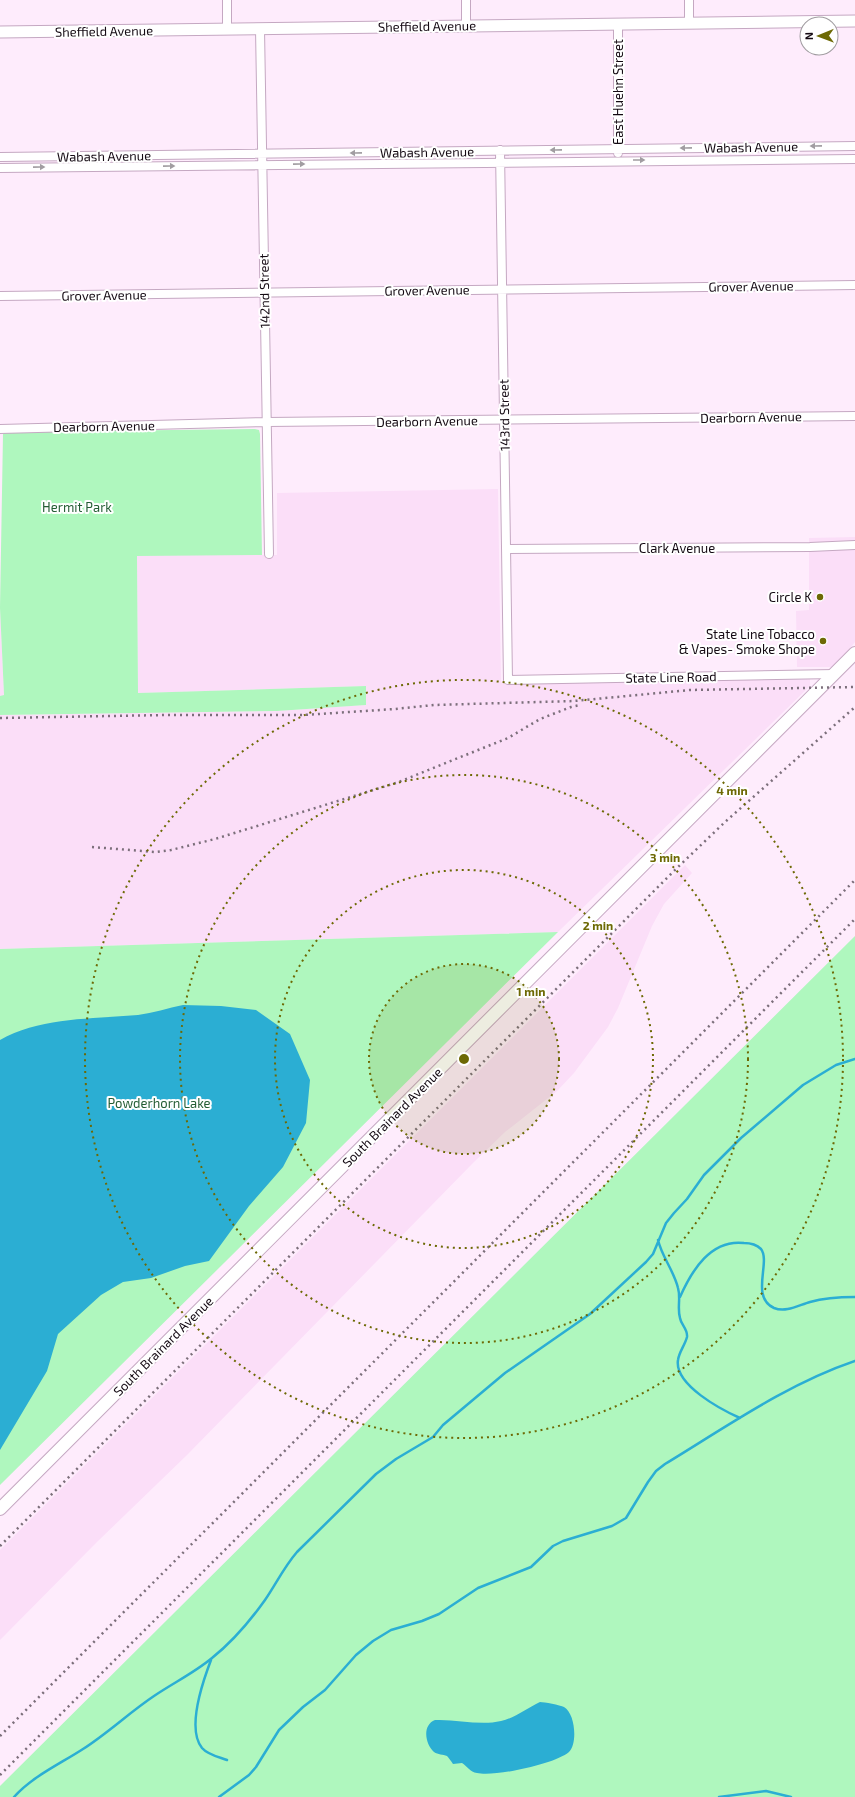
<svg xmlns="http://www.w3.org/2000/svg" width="855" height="1797" viewBox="0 0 855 1797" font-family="'Exo 2',sans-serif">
  <rect width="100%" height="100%" fill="#feecfc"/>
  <!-- built -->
  <path fill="#fbdef8" d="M498,489L501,682L505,684L810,679V686L558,932L0,949V715L277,711L366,705V686L138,693L137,555H277V493Z
    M855,537V642L835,667H797L796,611L809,610V538Z
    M0,608L4,696H0Z
    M685,865L692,873L664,904L652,926L618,1008L608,1027L574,1073L557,1091L505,1132L474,1162L187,1455L97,1542L0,1640V1550Z"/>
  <!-- green -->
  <path fill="#aff7be" d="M255,429L259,430L260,434L262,555L137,556L138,693L366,686V705L277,711L0,715V696L4,695L0,608L3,434L6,432Z
    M558,932L0,1485V949Z
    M855,936V1797H0V1786Z"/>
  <!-- water -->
  <path fill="#2baed3" d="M183,1005L221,1006L256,1010L290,1034L310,1080L306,1123L283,1167L249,1206L209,1261L185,1266L151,1278L123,1282L101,1295L58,1334L47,1371L0,1450V1040C41,1017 93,1019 138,1015C153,1013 168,1008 183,1005Z
    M540,1702C544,1702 560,1705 564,1707C575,1713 578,1743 569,1752C555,1764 495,1777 477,1773C470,1772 467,1766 462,1763L453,1764C451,1761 449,1758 447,1756C443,1754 438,1755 434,1752C425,1744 422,1725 435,1720C457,1719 480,1726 501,1721C515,1718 527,1708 540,1702Z"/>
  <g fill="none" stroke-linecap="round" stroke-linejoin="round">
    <!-- stream -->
    <path stroke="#2baed3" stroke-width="2.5" d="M658,1240C662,1257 674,1271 678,1288C681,1298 677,1308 680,1318C681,1325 688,1329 687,1337C685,1345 679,1352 678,1360C674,1385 722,1410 740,1418
      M680,1297C692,1270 711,1239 744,1243C750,1243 757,1245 761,1249C771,1262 750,1297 774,1308C786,1313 799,1305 810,1302C824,1298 840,1297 855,1297
      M211,1660C203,1681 186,1728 202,1748C208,1755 219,1757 227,1760
      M14,1797C33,1776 60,1764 83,1749C108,1733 130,1712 154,1696C173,1683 194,1673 212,1658C232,1642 250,1621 265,1600C276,1584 284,1567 297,1552L376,1474L396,1459L433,1437L443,1425L505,1373L590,1314L646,1262L653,1254L666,1223L674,1213L687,1199L704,1175L741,1138L803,1085L836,1065L855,1059
      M219,1797L249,1775L256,1767L279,1730L303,1707L325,1690L356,1655L373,1641L391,1630L422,1621L439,1614L478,1588L531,1567L553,1546L563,1541L612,1526L626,1518L648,1482L656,1471L665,1464C726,1427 787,1384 855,1361
      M719,1797L766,1791L791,1797"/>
    <!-- minor casing -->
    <g stroke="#c5a8c2" stroke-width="10">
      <path id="minor" d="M466,0V25
        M689,0V23
        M618,24V153
        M227,29V0
        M260,29L269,554
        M500,150L508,680L835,674
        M0,157L855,146
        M0,168L855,159
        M0,296L855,285
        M0,429L267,422L855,416
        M506,549L810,547L855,545"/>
    </g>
    <!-- tertiary casing -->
    <g stroke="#c5a8c2" stroke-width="13">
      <path id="tertiary" d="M0,32L855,21"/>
    </g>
    <!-- secondary casing -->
    <g stroke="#c5a8c2" stroke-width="14">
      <path id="secondary" d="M0,1509L855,653"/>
    </g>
    <!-- minor -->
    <use href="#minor" stroke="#fff" stroke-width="8"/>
    <!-- tertiary -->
    <use href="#tertiary" stroke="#fff" stroke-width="11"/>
    <!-- secondary -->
    <use href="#secondary" stroke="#fff" stroke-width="12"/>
    <!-- rail -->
    <path stroke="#7c6f7b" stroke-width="2.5" stroke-dasharray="2 4" stroke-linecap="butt" d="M0,718L165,715H304L395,709L434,705L574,701L690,690L855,687
      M92,847L155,852L171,850L215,839L396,783L508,738L540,719L571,707L580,705
      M0,1546L677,868L725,822L855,707
      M0,1736L855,880
      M0,1775L855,919"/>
  </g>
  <!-- one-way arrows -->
  <defs><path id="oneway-solid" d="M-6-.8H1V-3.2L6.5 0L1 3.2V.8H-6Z"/></defs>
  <g fill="#a19da1">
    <use href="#oneway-solid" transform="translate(816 146) rotate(179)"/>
    <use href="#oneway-solid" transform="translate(686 148) rotate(179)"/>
    <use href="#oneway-solid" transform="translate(556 150) rotate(179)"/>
    <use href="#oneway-solid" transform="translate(356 153) rotate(179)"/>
    <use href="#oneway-solid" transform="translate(639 160)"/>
    <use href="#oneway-solid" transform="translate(299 164) rotate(-1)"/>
    <use href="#oneway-solid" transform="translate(169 166) rotate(-1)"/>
    <use href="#oneway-solid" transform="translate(39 167) rotate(-1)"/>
  </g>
  <!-- distance rings -->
  <circle cx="464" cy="1059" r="95" fill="#6d6904" fill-opacity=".12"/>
  <g fill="none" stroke="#6d6904" stroke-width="2" stroke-dasharray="2 4">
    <circle cx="464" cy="1059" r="95"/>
    <circle cx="464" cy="1059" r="189"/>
    <circle cx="464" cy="1059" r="284"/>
    <circle cx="464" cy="1059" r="379"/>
  </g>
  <!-- markers -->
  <g fill="#6d6904" stroke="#fff" stroke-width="1.5">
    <circle cx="820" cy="597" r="4"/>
    <circle cx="823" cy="641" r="4"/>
  </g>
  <g text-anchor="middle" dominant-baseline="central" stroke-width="4" stroke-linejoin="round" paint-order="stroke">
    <!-- street labels -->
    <g font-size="13" fill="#140a13" stroke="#fff">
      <text transform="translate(427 26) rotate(-1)">Sheffield Avenue</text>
      <text transform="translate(104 31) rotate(-1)">Sheffield Avenue</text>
      <text transform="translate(618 92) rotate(-90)">East Huehn Street</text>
      <text transform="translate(751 147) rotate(-1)">Wabash Avenue</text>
      <text transform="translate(427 152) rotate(-1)">Wabash Avenue</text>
      <text transform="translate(104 156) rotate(-1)">Wabash Avenue</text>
      <text transform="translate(751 286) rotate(-1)">Grover Avenue</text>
      <text transform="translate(427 290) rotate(-1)">Grover Avenue</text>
      <text transform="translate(264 291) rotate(-91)">142nd Street</text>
      <text transform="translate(104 295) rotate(-1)">Grover Avenue</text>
      <text transform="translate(504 415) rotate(-91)">143rd Street</text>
      <text transform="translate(751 417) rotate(-1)">Dearborn Avenue</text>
      <text transform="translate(427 421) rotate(-1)">Dearborn Avenue</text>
      <text transform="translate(104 426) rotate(-1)">Dearborn Avenue</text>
      <text x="677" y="548">Clark Avenue</text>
      <text transform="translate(671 677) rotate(-1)">State Line Road</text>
      <text transform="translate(392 1117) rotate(-45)">South Brainard Avenue</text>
      <text transform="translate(163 1346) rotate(-45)">South Brainard Avenue</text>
    </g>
    <!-- park labels -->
    <g font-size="13" fill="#245d34" stroke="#fff">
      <text x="77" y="507">Hermit Park</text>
      <text x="159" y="1103">Powderhorn Lake</text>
    </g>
    <!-- poi labels -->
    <g font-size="13" fill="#140a13" stroke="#fff" text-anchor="end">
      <text x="812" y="597">Circle K</text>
      <text x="815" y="634">State Line Tobacco<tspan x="815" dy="15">&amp; Vapes- Smoke Shope</tspan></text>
    </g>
  </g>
  <circle cx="464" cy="1059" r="6" fill="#6d6904" stroke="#fff" stroke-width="2"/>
  <g font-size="12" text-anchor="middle" font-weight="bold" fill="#6d6904" stroke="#fff" stroke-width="4" stroke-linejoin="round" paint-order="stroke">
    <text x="732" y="795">4 min</text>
    <text x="665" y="862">3 min</text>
    <text x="598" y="930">2 min</text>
    <text x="531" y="996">1 min</text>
  </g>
  <!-- north arrow -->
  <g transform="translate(819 36) rotate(269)"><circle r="19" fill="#ffffff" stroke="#a19da1"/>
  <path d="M0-3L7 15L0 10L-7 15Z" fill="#6d6904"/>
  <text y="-6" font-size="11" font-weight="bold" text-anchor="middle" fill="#140a13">N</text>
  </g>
</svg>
